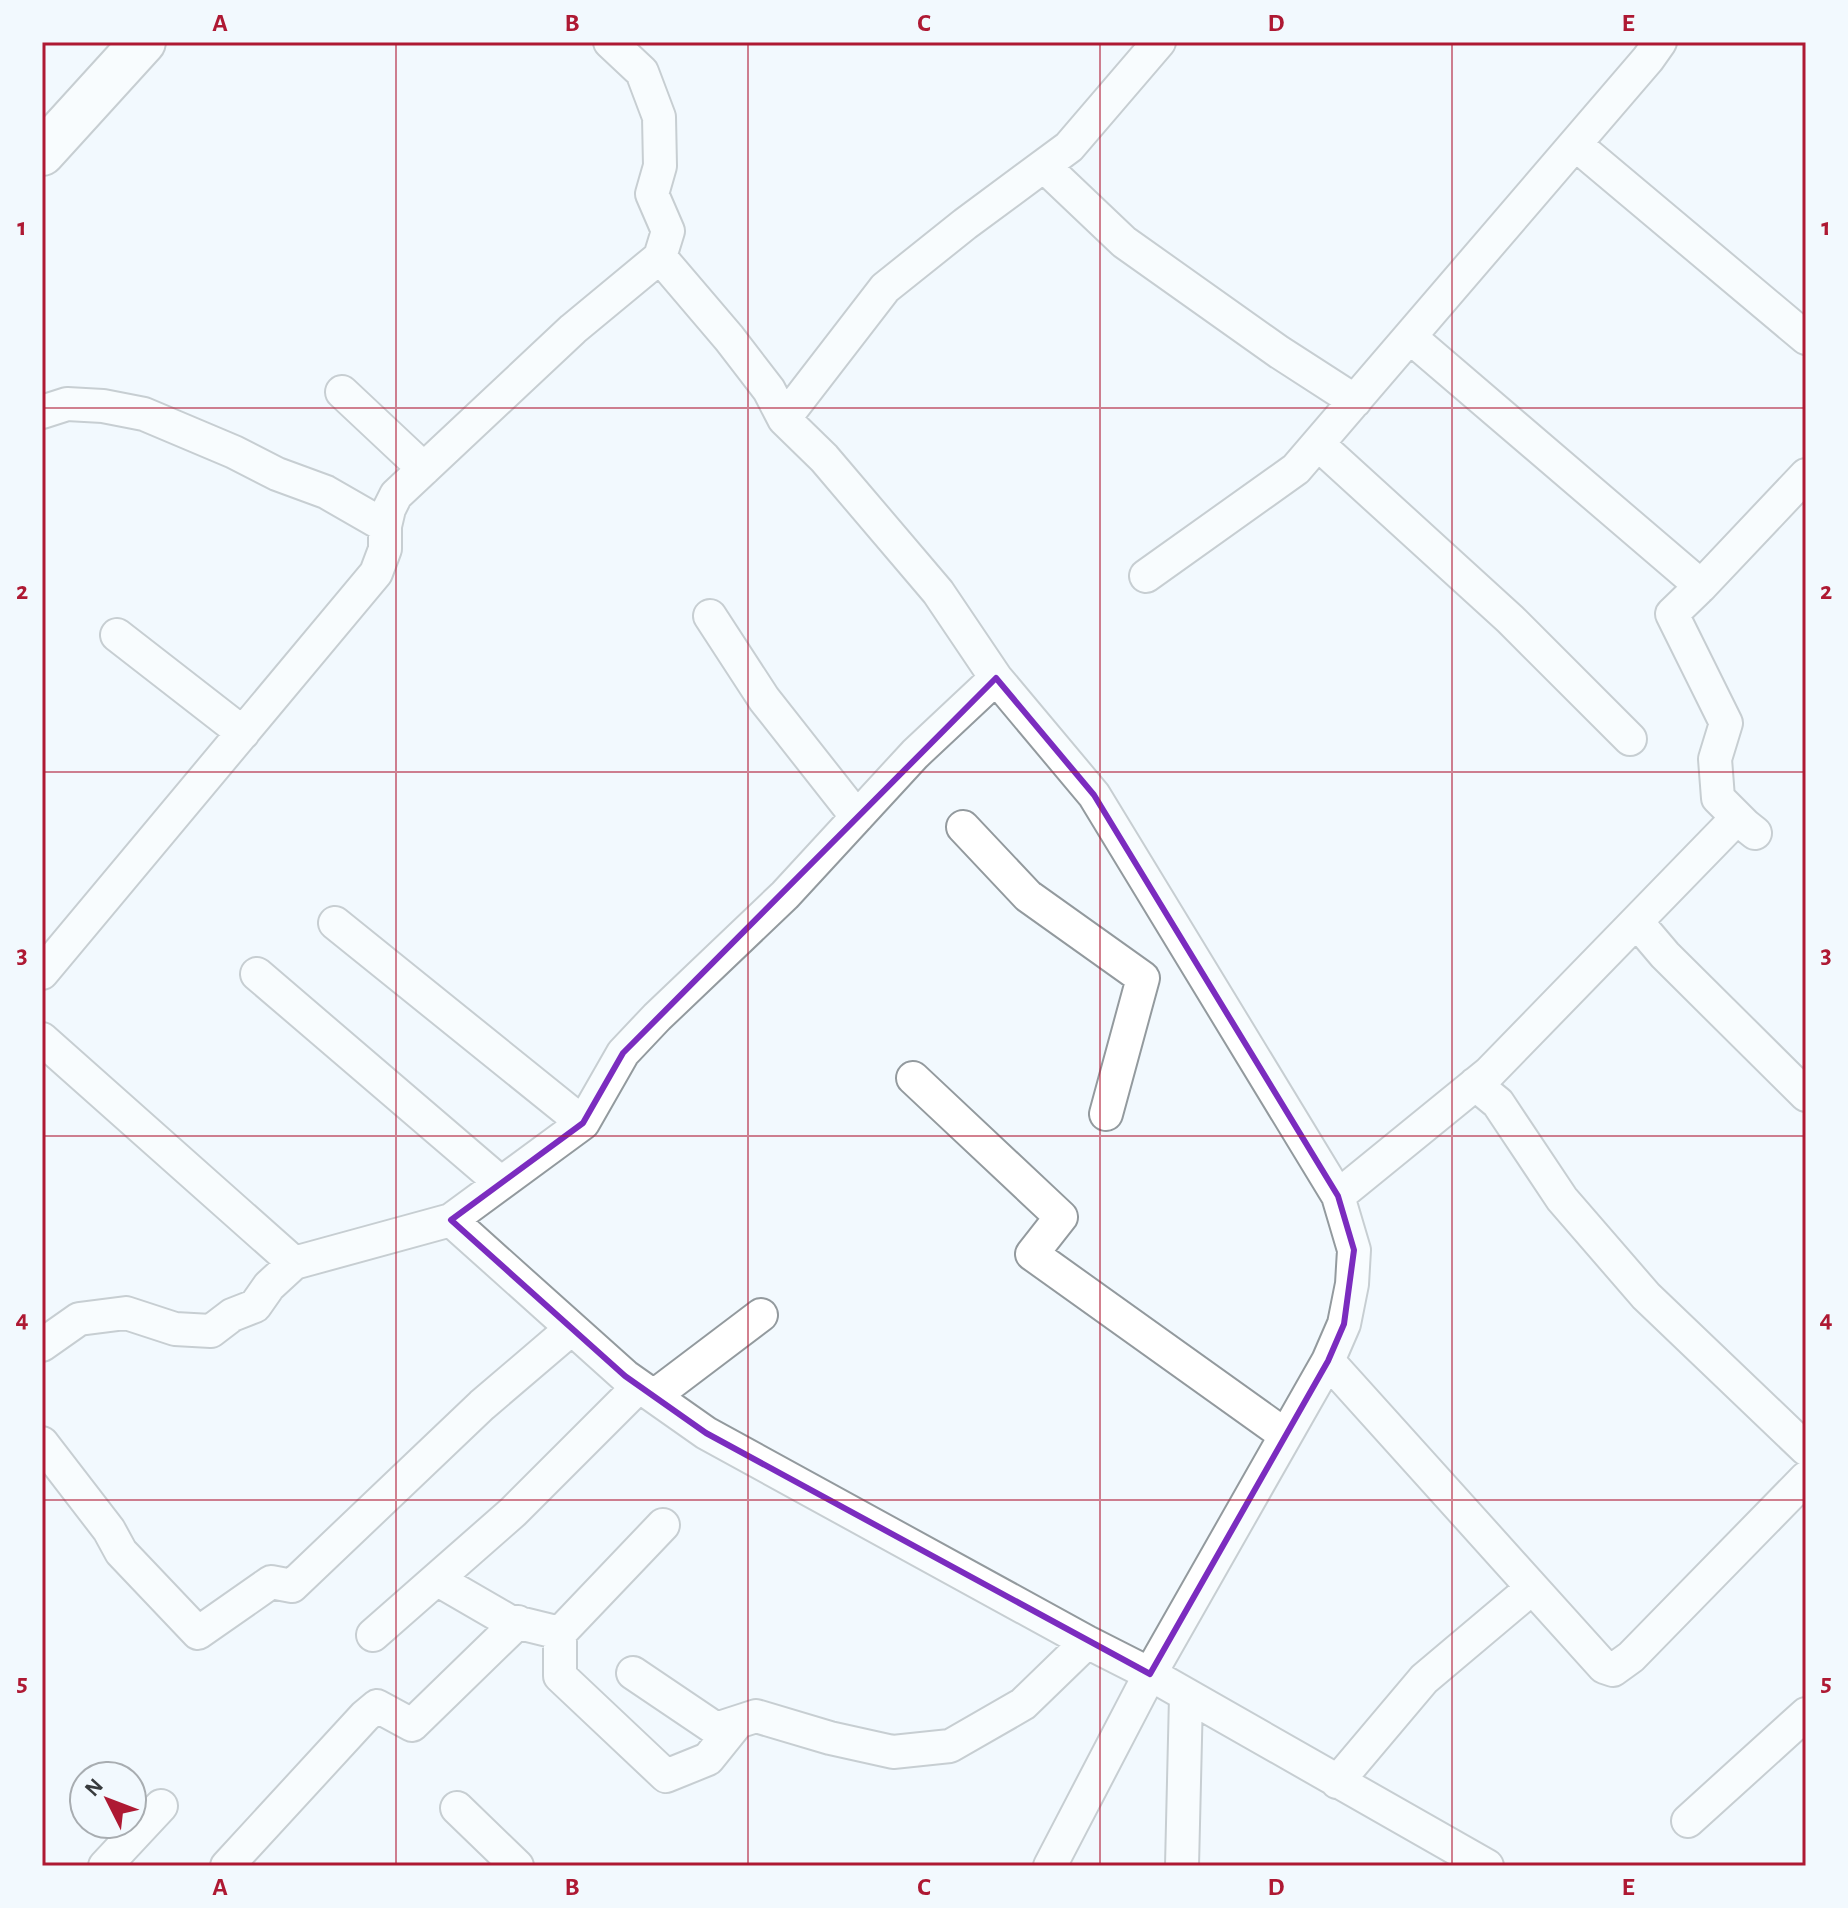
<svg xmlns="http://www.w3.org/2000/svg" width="1848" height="1908" viewBox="0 0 1848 1908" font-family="'Alegreya Sans',sans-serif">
  <rect width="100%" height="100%" fill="#f2f9fe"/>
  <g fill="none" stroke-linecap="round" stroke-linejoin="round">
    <!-- street casing -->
    <g stroke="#939a9e" stroke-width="36">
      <path id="street" d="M610,42L642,72L659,117L660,166L652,194L668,231L660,257L729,338L769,390L784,419L824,458L938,592L996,678L1094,795L1338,1196L1354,1250L1352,1284L1344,1324L1328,1361L1150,1674L1050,1866
        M1575,144L1806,338
        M1044,166L1124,242L1279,352L1355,401
        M1410,337L1701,586
        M342,392L424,469
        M42,412L67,404L103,406L144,414L234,452L277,474L326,492L385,526
        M784,419L885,288L965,224L1069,147L1159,42
        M1318,444L1510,619L1630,739
        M1146,576L1296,469L1648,59L1660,42
        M710,616L764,699L857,817
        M117,635L243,733
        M963,827L1028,896L1143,978L1106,1114
        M1755,833L1745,825L1718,798L1715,759L1726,723L1672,614L1701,586L1806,475
        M1637,922L1665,955L1806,1095
        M335,923L583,1123
        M42,973L376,573L385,549V526L389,509L396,495L573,329L660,257
        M257,974L501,1183
        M42,1039L294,1263
        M913,1078L1061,1217L1032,1254L1285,1435
        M1475,1084L1498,1103L1562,1199L1646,1296L1806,1449
        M1338,1196L1489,1073L1737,818
        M451,1220L625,1376L706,1433L1087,1642L1150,1674L1487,1866
        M42,1345L79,1319L126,1313L175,1329L211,1331L232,1315L255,1306L269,1286L294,1263L451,1220L583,1123L623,1053L657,1017L785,895L915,754L996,678
        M1328,1361L1604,1667L1613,1670L1631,1657L1806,1478
        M654,1396L761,1315
        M42,1443L109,1530L121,1552L198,1633L271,1582L292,1586L482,1405L571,1329
        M438,1580L507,1620L560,1633L663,1525
        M560,1633V1676L666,1776L708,1759L737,1723
        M373,1635L513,1512L639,1386
        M633,1673L716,1729L756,1716L830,1738L893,1752L950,1746L1023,1704L1087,1642
        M1337,1782L1424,1679L1532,1588
        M457,1808L517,1866
        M1688,1821L1806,1714
        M105,1866L161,1806
        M227,1866L365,1716L377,1706L412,1725L518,1622
        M1182,1866L1186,1697"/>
    </g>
    <!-- secondary casing -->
    <g stroke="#939a9e" stroke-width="48">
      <path id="secondary" d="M42,153L143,42"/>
    </g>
    <!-- street -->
    <use href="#street" stroke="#fff" stroke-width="32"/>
    <!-- secondary -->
    <use href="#secondary" stroke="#fff" stroke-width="44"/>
  </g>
  <!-- marked area -->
  <path d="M0 0H1848V1908H0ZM996,678L1094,795L1338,1196L1354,1250L1344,1324L1328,1361L1150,1674L706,1433L625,1376L451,1220L583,1123L623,1053Z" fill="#f2f9fe" fill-opacity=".55" fill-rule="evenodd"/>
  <path fill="none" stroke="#7b2cbf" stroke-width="6" stroke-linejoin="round" d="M996,678L1094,795L1338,1196L1354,1250L1344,1324L1328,1361L1150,1674L706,1433L625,1376L451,1220L583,1123L623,1053Z"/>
  <!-- grid -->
  <path fill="none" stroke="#ae1933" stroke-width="2" stroke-opacity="0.55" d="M396,42V1866M748,42V1866M1100,42V1866M1452,42V1866M42,408H1806M42,772H1806M42,1136H1806M42,1500H1806"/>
  <!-- border -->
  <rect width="1848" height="1908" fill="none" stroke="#f2f9fe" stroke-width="88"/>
  <!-- north arrow -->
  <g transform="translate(108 1800) rotate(312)"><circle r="38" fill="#f2f9fe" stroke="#a8adb1" stroke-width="2"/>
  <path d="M0-6L14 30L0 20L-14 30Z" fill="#ae1933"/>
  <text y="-12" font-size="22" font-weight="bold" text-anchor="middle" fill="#383b3d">N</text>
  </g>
  <rect x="44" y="44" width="1760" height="1820" fill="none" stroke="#ae1933" stroke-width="3"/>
  <g font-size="26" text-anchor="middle" font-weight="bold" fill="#ae1933">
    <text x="220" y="31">A</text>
    <text x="572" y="31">B</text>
    <text x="924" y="31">C</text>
    <text x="1276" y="31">D</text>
    <text x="1628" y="31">E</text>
    <text x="22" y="235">1</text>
    <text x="1826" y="235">1</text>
    <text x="22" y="599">2</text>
    <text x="1826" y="599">2</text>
    <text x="22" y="963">3</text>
    <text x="1826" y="963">3</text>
    <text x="22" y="1327">4</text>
    <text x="1826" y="1327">4</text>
    <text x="22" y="1691">5</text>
    <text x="1826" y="1691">5</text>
    <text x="220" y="1895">A</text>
    <text x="572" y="1895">B</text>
    <text x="924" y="1895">C</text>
    <text x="1276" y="1895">D</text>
    <text x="1628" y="1895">E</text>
  </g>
</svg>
